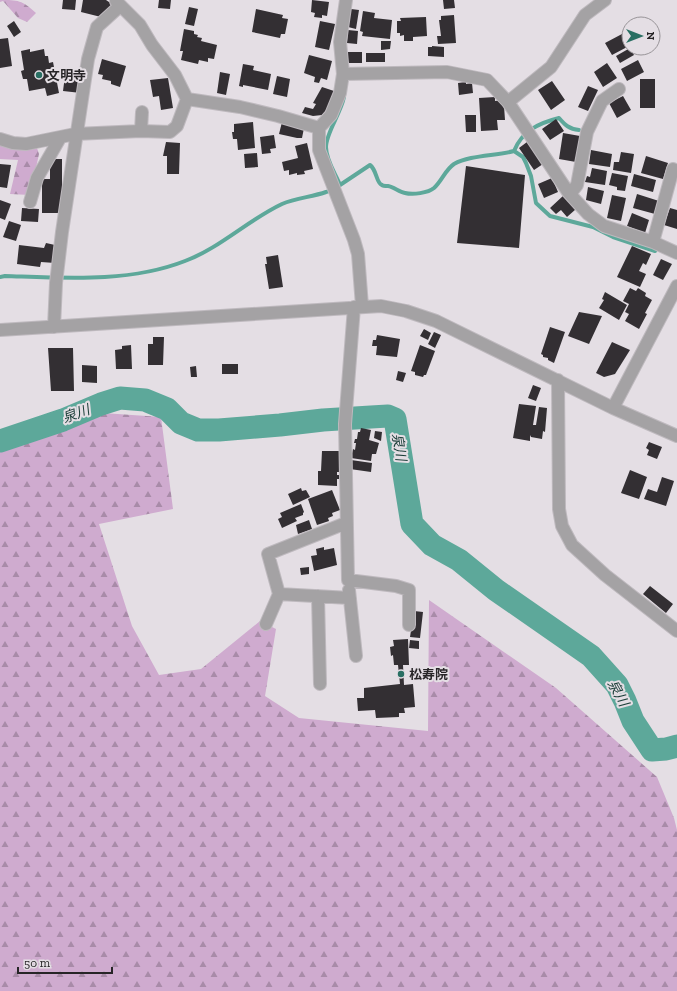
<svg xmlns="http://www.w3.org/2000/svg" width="677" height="991" viewBox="0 0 677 991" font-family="'Zilla Slab','Noto Sans JP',serif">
  <defs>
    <pattern id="forest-firs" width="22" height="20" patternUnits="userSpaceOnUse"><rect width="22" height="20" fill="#cfabcf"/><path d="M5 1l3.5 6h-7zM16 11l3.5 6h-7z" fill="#a88ba8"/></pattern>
  </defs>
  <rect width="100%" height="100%" fill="#e4dee4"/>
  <!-- forest -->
  <path fill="url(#forest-firs)" d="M0,0C18,0 22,0 36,13L27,22L18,18L3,1L0,2Z
    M0,136L35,142L39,154L30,195L10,194L18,160L0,159Z
    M103,413L161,417L173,509L99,524L132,626L159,675L201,669L260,621L276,629L265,696L299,718L428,731L429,600L556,688L657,777L674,818L677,830V991H0V442L29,435Z"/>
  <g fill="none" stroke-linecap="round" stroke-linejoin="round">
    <!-- stream -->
    <path stroke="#5da89a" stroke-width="4" d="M514,151C522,131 539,123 559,118C565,125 569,129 579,130
      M340,185L370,165C377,170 376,183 382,185C383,186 387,186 388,186C394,187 399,192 405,193C413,195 428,193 434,188C442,181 445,170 454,164C470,155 496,156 514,151L523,157L526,163L531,176L536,203L550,216L593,227L613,237L655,251
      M0,277L5,276C64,278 129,283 185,261C220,248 248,220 282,204C296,198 312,197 326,192C331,191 335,188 340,185C335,173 326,160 326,147C326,133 341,113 344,97"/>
    <!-- river -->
    <path stroke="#5da89a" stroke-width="23" d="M0,441L63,420L101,404L120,398L145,400L167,409L181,423L198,430H219L280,425L323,420L371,417L388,416L395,419L412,524L432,545L459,560L496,590L591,656L617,685L625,701L633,721L652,750L666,749L677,746"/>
  </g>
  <!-- building -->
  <path fill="#332f33" d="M63,0H76L75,10L62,9Z
    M83,0H106L112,4L101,17L81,12Z
    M159,0H171L170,9L158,8Z
    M312,0L329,2L327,16L322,15V18L314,17L315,13L311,12Z
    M443,0H454L455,8L444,9Z
    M189,7L198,9L194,26L185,24Z
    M256,9L283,15L282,18L288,19L285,34H281L280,38L252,32Z
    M351,9L359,10L356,29L348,27Z
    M363,11L375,13L374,18L392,20L390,39L362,36L363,32L360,31Z
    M454,15L456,43L438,44L437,36H441L439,20H441V16Z
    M426,17L427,36L413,37V41H404V35L400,36V33H397V21H401L400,18Z
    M14,21L21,32L14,37L7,26Z
    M320,21L335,24L329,50L315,47Z
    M184,29L194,31V34L198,35L197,37L202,38L201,41L217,45L214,59L208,58V62L199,60L198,64L181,60L183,51H180Z
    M348,30L358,31L357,44L347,43Z
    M622,34L629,46L612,55L605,43Z
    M8,38L12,66L0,68V39Z
    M381,41H391L390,49L381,50Z
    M432,46L444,47V57L428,56V47H432Z
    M630,48L634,55L620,63L616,56Z
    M30,49V52L44,49L45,56H48L49,63L53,62L59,93L47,96L45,88L29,91L27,79H23L21,71L24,70L21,51Z
    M348,52H362V63H347Z
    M366,53H385V62H366Z
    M309,55L332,61L327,80L321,78L319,83L314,82L315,77L304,73Z
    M102,59L126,66L120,87L111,84V81L102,79L103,75L98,74Z
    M638,60L644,72L627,81L621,69Z
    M607,63L617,78L603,87L594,72Z
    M243,64L254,66L253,70L271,74L268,90L243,85V87L239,86Z
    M66,68L83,70L81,93L63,91Z
    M220,72L230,74L226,95L217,93Z
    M277,76L290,79L287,97L273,94Z
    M168,78L173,108L161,110L159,96L153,97L150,80Z
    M640,79H655V108H640Z
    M552,81L565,100L551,110L538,90Z
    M466,82V84L472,83L473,93L459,95L458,83Z
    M588,86L598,90L588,111L578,107Z
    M322,87L334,91L327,109L322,115L313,116L302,113L305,107L313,109L316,104L313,103Z
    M623,96L631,110L617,118L609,103Z
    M495,97V101L502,100V106H504L505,120H497L498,130L481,131L479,98Z
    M465,115H476V132H466Z
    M556,119L564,131L550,140L542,129Z
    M253,122L255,148L238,150L237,139H233L232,132H234V124Z
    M282,122L304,128L302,138H297L279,134Z
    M563,133L580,136L576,162L559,159Z
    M274,135L276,148L270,149L271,153L262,154L260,137Z
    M166,142L180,143L179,174H167V156H163Z
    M527,142L543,164L534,170L519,148Z
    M307,143L313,169L304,171L305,174L297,175V173L289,175V170L284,171L282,162L298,158L295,146Z
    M591,150L612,154L610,167L589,164Z
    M621,152L634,154L631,173L613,170L614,162H619Z
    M257,153L258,167L245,168L244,154Z
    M646,156L668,163L663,179L641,173Z
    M50,159H62V213H42V179H50Z
    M0,164L11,165L7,188L0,187Z
    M466,166L525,175L519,248L457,243Z
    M592,168L607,171L605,185L585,182L587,176L590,177Z
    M612,173L628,176L625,191L617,190V187L609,185Z
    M634,174L656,180L653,192L631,186Z
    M552,178L558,192L544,198L538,184Z
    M588,187L604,191L601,204L586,200Z
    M637,194L659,201L655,214L633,208Z
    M564,195L576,209L567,217L561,210L556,214L550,208Z
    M612,195L626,198L621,221L607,218Z
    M0,200L11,204L5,220L0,218Z
    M22,208L39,209L38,222L21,221Z
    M670,208L677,210V229L664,225Z
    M632,213L649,220L645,233L627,226Z
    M9,221L21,225L16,241L3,237Z
    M46,243L55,245V263L41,262L40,267L17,264L19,245L44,248Z
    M632,246L651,254L646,265L643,263L639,271L646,274L640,287L617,277Z
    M278,255L283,287L269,289L265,264H267L266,257Z
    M661,259L672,264L663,280L653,275Z
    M630,288L636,291L638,288L646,293L645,296L652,300L645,313L647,314L639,329L625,321L629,314L625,312L629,304L623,301Z
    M605,292L627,305L619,320L599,308L604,300L602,299Z
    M579,312L602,316L589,344L568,336Z
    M550,327L565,332L554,363L548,360V358L543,357V355L541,354Z
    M424,329L431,333L428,340L420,336Z
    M434,332L441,335L435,348L428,344Z
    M377,335L400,339L397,357L376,355L377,346H372L373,340H376Z
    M153,337H164L163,365H148V344H153Z
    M612,342L630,350L615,374L604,377L596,373Z
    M131,345L132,369H116L115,350L122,349V346Z
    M420,345L435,351L426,375H424L423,377L415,375V372L411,371Z
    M48,348H73L74,391H51Z
    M222,364H238V374H222Z
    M82,365L97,366V383L82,382Z
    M196,366L197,377H191L190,367Z
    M398,371L406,373L403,382L396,380Z
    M533,385L541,388L536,401L528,398Z
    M519,404L536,406L533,425H536L539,407L547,408L545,432L543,431L542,439L531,437L530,435V441L513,438Z
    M361,428L371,430L369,440L379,443L376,454H372L371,461L351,458L353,449L355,450L356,443H354L355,439H357L358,432H360Z
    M375,431L382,432L381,441L374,438Z
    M649,442L662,447L657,459L647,455L649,450L646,448Z
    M322,451H340L339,472H337V475H339V479H337V486L318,485V471H321Z
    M351,460L372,463L371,472L350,469Z
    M630,470L647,477L639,499L621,493Z
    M662,477L674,481L666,506L644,499L648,489L657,492Z
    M301,488L302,491L306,490L310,497L293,505L288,494Z
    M332,490L340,510L332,513L333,516L328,518L329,521L317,525L308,499Z
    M301,504L304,512L303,513V515L295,518L297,521L282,528L278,519L282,517L280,513Z
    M309,520L312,529L298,534L296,525Z
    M324,547V550L334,548L337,565L314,571L311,556L317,555L316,549Z
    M309,567V574L301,575L300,568Z
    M650,586L673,604L666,613L643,594Z
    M414,611L423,612L420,638L410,637Z
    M408,639L409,665H403L404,685L413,684L415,707L404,708L405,713H399V717L376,718L375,710L358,711L357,698H364V688L400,684L398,665H394L393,655L391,656L390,647L394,646L393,640Z
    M410,640L419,641V649L409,648Z"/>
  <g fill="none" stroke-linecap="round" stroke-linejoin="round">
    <!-- minor casing -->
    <g stroke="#beb9be" stroke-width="14">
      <path id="minor" d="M346,0L340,42L343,74L340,93L331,115L319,128V150L354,240L358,254L362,306
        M116,1L140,25L152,45L175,75L187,99L240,107L278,116L319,128
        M343,74L447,72L487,80L508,102L568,192L588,214L604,226L653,242L677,253
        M508,102L551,67L585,15L605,0
        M141,131L142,112
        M0,139L13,143L26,144L75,134L141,131L170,132L177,126L187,99
        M570,194L577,185L587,132L602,101L619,89
        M30,202L37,178L60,138
        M653,242L673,169L677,171
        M354,307L345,424L348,580L396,586L409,590V625
        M54,327L56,283L62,232L88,59L97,27L120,6
        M0,330L381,306L406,311L436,321L613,408L677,436
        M558,380L559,509L562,526L572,545L605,575L677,631
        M613,408L677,286
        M349,590L356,656
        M279,594L268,554L346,523
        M318,596L320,684
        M266,624L279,594L350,598"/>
    </g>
    <!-- minor -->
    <use href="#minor" stroke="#a4a2a4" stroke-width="12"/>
  </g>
  <!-- markers -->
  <g fill="#296f63" stroke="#e4dee4" stroke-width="1.5">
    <circle cx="39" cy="75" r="4"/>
    <circle cx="401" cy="674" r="4"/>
  </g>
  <g text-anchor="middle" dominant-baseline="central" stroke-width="4" stroke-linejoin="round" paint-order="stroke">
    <!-- poi labels -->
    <g font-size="13" font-weight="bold" fill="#272527" stroke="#e4dee4" text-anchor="start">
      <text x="47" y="75">文明寺</text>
      <text x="409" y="674">松寿院</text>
    </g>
    <!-- water labels -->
    <g font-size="14" font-style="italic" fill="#193d37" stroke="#e4dee4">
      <text transform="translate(76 414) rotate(-20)">泉川</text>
      <text transform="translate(399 447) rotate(81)">泉川</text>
      <text transform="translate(618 693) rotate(61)">泉川</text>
    </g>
  </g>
  <!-- north arrow -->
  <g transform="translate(641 36) rotate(90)"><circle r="19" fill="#e4dee4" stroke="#989498"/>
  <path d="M0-3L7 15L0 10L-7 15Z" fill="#296f63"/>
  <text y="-6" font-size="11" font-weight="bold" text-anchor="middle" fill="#272527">N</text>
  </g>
  <!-- scale -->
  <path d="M18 967v6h94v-6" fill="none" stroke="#272527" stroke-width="2"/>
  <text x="24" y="967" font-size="12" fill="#272527" stroke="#e4dee4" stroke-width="3" paint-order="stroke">50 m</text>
</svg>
